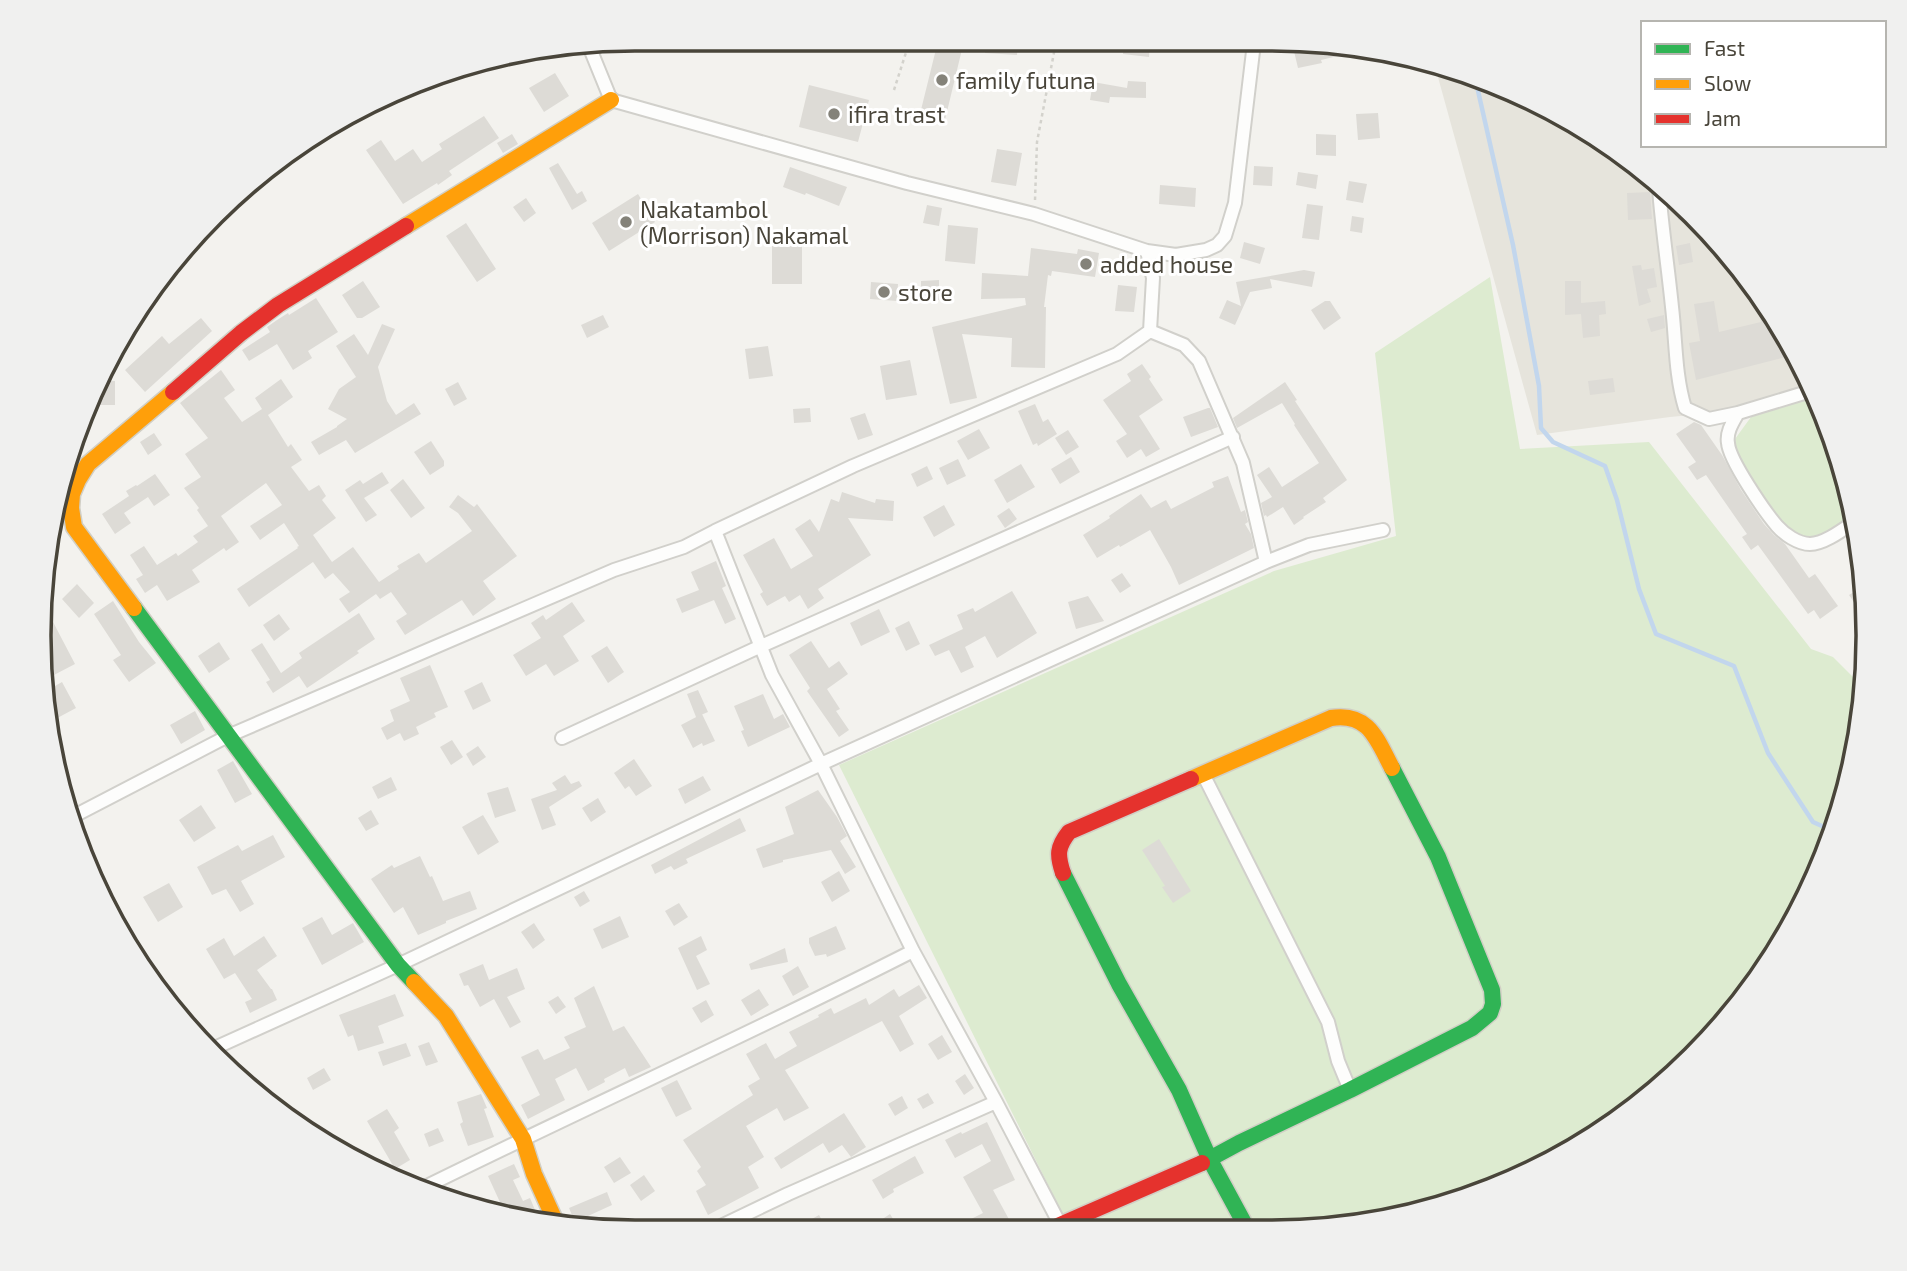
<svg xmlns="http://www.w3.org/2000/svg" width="1907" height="1271" viewBox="0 0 1907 1271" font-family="'Exo 2',sans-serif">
  <rect width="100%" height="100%" fill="#f3f2ee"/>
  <!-- residential -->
  <path fill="#e6e4dc" d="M1436,70L1536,100L1693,213L1768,303L1821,403L1670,417L1537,435Z"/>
  <!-- green -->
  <path fill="#ddebd0" d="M1490,277L1520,449L1649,442L1811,649L1833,657L1863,687L1857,752L1823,864L1768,967L1694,1057L1604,1132L1500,1187L1388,1221L1272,1232L1071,1231L839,765L1274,571L1396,536L1375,353Z
    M1817,396L1823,407L1855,514L1827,533L1804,538L1786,530L1736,456L1735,439L1751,417Z"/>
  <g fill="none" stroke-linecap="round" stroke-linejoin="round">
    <!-- stream -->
    <path stroke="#c2d6ed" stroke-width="4.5" d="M1476,82L1513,245L1539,386L1541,428L1553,442L1605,466L1617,500L1639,589L1656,634L1734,666L1768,753L1813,822L1833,831"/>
  </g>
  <!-- building -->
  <path fill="#dddbd6" d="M938,41H964L944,124L919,118Z
    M986,41H1018L1017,55L985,53Z
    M1124,42H1150L1149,57L1123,54Z
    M1292,43L1350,44L1367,49L1321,60L1322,63L1298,68Z
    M555,73L569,96L544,112L529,88Z
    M1128,81L1146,82V98L1110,97L1109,103L1090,100L1093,82L1127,88Z
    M809,85L869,100L858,142L799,127Z
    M1378,113L1380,138L1358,140L1356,114Z
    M484,116L499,138L449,171L452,175L438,185L437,183L403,204L366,150L381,140L395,161L413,149L422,162L442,149L439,144Z
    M512,134L518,144L503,153L497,143Z
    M1316,134L1336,135V156L1316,155Z
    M997,149L1022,153L1016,186L991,182Z
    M558,163L577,194L582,191L587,201L572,210L549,168Z
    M1254,166L1273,167L1272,186L1253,185Z
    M790,167L847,187L839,206L806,193L805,195L783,187Z
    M1298,172L1318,175L1316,189L1296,185Z
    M1349,181L1367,184L1363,203L1346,200Z
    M1160,185L1196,188L1195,207L1159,204Z
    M1650,192L1652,219L1628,220L1627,193Z
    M638,194L655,222L609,251L592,223Z
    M526,198L536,213L524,222L513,207Z
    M1676,201L1693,213L1697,218L1678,220Z
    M1307,204L1323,206L1319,240L1302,238Z
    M927,205L942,208L939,226L923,223Z
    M1352,216L1364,218L1362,233L1350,231Z
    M466,223L496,269L477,282L446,236Z
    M948,225L978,228L975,264L945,261Z
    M772,236L802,237V284H772Z
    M1244,242L1265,248L1260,264L1240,258Z
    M1690,243L1693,262L1679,265L1676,246Z
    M1031,248L1077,254L1078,249L1099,253L1095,277L1052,271L1051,276L1048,275L1044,307H1046L1045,368L1011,367L1012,338L962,334L977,398L950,404L932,327L1026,305L1025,298L981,299L982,273L1028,276Z
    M1641,265L1642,270L1654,268L1657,287L1647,289L1651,302L1639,306L1632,266Z
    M1304,270L1315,272L1312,287L1270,279L1272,288L1250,292L1235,325L1219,318L1227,300L1241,306L1236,282Z
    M939,280V300L921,301V281Z
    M363,281L380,307L362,318H357L342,295Z
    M1565,281H1581V303L1605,301L1606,314L1599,315L1600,336L1583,338L1581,314L1565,315Z
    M871,282L898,284L897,301L870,299Z
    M1118,285L1137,287L1134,312L1115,311Z
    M1755,288L1768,304L1776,318L1786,357L1696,380L1689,343L1700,341L1694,304L1714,301L1719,332L1761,322Z
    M316,298L338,332L308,351L312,358L293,370L277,344L249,361L242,350L270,332L267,327L277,320L288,313L289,315Z
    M1325,301H1330L1341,318L1324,330L1311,310Z
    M603,315L609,327L587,338L581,325Z
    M1664,315L1665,328L1651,332L1647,319Z
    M201,318L212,331L145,392L125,370L162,336L169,344Z
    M382,324L395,329L378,367L387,401L396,415L414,403L421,414L355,453L346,440L319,455L311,442L337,427V426L347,419L328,409L339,389L356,377L336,346L354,334L368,355Z
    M768,346L773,376L749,379L745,349Z
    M910,360L917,395L886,400L880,366Z
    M1142,364L1151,377L1149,379L1163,400L1139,416L1160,449L1146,457L1141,449L1127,458L1116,441L1127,434L1103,400L1131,381L1127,374Z
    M221,370L235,390L224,398L242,422L262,409L255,398L281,379L293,397L268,415L288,447L291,444L302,460L291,467L309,491L319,485L326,496L322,500L336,518L313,535L332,562L353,547L379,582L399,569L397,566L419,553L426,563L472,531L458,513L449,507L458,495L474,507L477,504L517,556L483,581L496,599L473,616L462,600L405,635L396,621L407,614L391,592L380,599L376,594L349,613L339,599L350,592L333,573L325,579L313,562L249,607L237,589L298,548L297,547L299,546L284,523L260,540L250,526L282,505L266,483L221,516L239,542L226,551L224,548L192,570L200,582L167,601L157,585L145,593L136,579L143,575L130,555L144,546L157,565L176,553L178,556L198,542L193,536L208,526L197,510L199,508L184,488L201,477L185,454L208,438L180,403Z
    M1613,378L1615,392L1590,395L1588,381Z
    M99,380L115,381V405H85Z
    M458,382L467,399L454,406L445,389Z
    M1285,382L1297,400L1295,401L1347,480L1323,498L1326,502L1303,517L1304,518L1294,525L1283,507L1267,517L1266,515L1264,516L1261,503L1272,497L1257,475L1269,467L1282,487L1319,463L1294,425L1295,424L1282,403L1237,428L1233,418Z
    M1035,404L1043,422L1048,419L1057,434L1038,446L1037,443L1033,445L1018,411Z
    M810,408L811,422L794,423L793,409Z
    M1208,408H1210L1218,427L1191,437L1183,417Z
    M865,413L873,435L858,440L850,418Z
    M1694,422L1701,425L1722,455L1741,490L1764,524L1774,535L1785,544L1809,578L1815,574L1838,606L1820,619L1814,610L1808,614L1758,545L1751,550L1742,537L1747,534L1706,475L1697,480L1688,467L1696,462L1676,434Z
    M979,429L990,448L968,460L957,441Z
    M1068,430L1079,447L1066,455L1055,438Z
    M154,433L162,445L148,455L140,442Z
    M431,441L444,461V466L430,475L414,452Z
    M1071,457L1080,472L1060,484L1051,469Z
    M958,459L966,476L947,485L939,468Z
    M1021,464L1035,487L1007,503L994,480Z
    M927,466L933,479L917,487L911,474Z
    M382,472L389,483L364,498L377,515L366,522L345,490L360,480L363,484Z
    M155,474L170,495L154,506L148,497L124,513L131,523L115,534L102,514L129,496L126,491L136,485L137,486Z
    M1228,476L1241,512L1245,510L1248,522L1245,524L1251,534L1254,548L1179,585L1171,567L1150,530L1120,547L1119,545L1097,558L1083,535L1110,518L1109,516L1141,494L1151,508L1166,500L1171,509L1214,487L1212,482Z
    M403,479L425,508L411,518L390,490Z
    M842,492L875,503L876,499L894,501L893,521L848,518L871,555L818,589L824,598L808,609L800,595L789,602L785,596L767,606L760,594L763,592L743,555L774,538L791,569L813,556L795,529L810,519L819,532L831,499L839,502Z
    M944,505L955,525L934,537L923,517Z
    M1009,508L1017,519L1005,528L997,516Z
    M716,561L726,586L722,588L736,619L725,624L714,600L682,613L676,599L699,590L691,572Z
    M1122,573L1131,586L1120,593L1111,580Z
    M77,584L94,603L79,618L62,599Z
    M1864,586L1867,621L1849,595Z
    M1012,591L1037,633L997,658L985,636L965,647L974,667L961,673L949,650L935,656L929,645L963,629L957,615L973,608L975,612Z
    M1088,596L1104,621L1076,629L1068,602Z
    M40,597L75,664L52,676L44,661Z
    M113,601L139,642L156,663L129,682L113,660L121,655L94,614Z
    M572,602L585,621L563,636L579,661L554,676L546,664L526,676L513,655L541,638L531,623L543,615L546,620Z
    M879,609L890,632L861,646L850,623Z
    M359,613L375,639L357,651L359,653L307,688L299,676L273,693L266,682L270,680L251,650L262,643L281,673L302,658L299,653Z
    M279,614L290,629L274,641L263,625Z
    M909,621L920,644L906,651L895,628Z
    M811,641L829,668L839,661L848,674L827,689L840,709L836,711L849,730L839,737L807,691L810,688L789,655Z
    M219,642L230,659L209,673L198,656Z
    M607,646L624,672L608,683L591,656Z
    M430,665L448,707L434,713L436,717L416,727L419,734L404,741L400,733L387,740L381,728L394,721L390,710L410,701L400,678Z
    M62,682L76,708L48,723L46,691Z
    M482,682L491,701L473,710L464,691Z
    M698,690L708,712L696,717L687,694Z
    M763,694L774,719L783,714L790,727L748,747L741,731L744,730L734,706Z
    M195,711L205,730L181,744L170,725Z
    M702,714L715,741L703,746L702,743L693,748L681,725Z
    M452,740L463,757L451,765L440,747Z
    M478,746L486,757L473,766L466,754Z
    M634,759L652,786L636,796L629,786L625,789L614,773Z
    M233,761L252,794L235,803L217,770Z
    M565,775L571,784L579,781L582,786L549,807L556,825L542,830L531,799L557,790L552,783Z
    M703,776L711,790L685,804L678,789Z
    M391,777L397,790L378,799L372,787Z
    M508,787L516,811L495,818L487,793Z
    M818,790L837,817L847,836L840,841L856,867L845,874L831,850L783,860V862L763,868L756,849L794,834L785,807Z
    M598,798L606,812L591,822L582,808Z
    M201,805L216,828L194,842L179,820Z
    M371,810L379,824L366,831L358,818Z
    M483,815L499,842L478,855L462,827Z
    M740,818L746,831L686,859L688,863L674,870L671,866L655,874L651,865Z
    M273,835L285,857L241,881L254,904L240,912L226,889L212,895L197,867L238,845L242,851Z
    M1159,839L1191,891L1173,903L1162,887L1165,886L1142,850Z
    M420,856L430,877L432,876L443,901L470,891L477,909L446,921V923L418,935L403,907L394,913L371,879L392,865L394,868Z
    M839,871L850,891L832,902L821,882Z
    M169,883L183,907L158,922L143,897Z
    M584,891L590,901L580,907L574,897Z
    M679,903L688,917L674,926L665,911Z
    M620,916L629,937L602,949L593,929Z
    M322,917L332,935L353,923L364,942L322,965L302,928Z
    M534,923L545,940L533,949L521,932Z
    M836,926L846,949L827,957L826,954L815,956L809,943V938Z
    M264,936L277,956L257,970L271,989H272L277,1000L250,1013L245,1002L252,999L235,973L224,979L206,949L224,938L234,956Z
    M701,936L707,950L696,956L710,984L697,990L678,948Z
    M785,948L788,962L751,970L749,964Z
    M483,964L489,980L517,968L525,989L507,997L521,1022L510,1028L494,999L480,1007L468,985L464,986L459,974Z
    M798,966L809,987L793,996L782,976Z
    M919,985L927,998L899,1016L914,1044L900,1052L882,1021L785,1070L809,1108L784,1121L777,1108L746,1126L764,1157L748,1167L759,1188L708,1215L696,1191L706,1185L697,1171L701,1167L683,1140L753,1095L748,1086L760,1079L746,1054L766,1043L775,1059L797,1046L789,1032L819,1017L818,1015L831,1008L834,1014L866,998L869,1005L894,989L899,997Z
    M594,986L613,1031L624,1026L651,1067L629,1077L625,1068L604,1079L605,1082L588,1091L576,1068L555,1079L565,1100L528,1119L521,1105L540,1095L521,1057L538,1049L544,1060L570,1048L564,1037L586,1027L574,998Z
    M759,989L769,1005L751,1016L741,1000Z
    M395,994L404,1016L378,1026L384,1043L358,1051L353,1035L348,1037L339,1015Z
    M558,996L566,1007L556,1014L548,1002Z
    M706,1000L714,1015L701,1023L692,1008Z
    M942,1035L952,1052L938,1060L928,1044Z
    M429,1042L438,1062L426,1066L418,1046Z
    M406,1043L411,1056L383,1066L378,1052Z
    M324,1068L331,1080L313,1090L307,1078Z
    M965,1074L974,1088L964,1095L955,1081Z
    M677,1080L692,1109L676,1117L661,1088Z
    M928,1093L934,1103L923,1109L917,1099Z
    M481,1094L487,1108L484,1109L494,1137L468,1146L460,1124L463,1122L457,1102Z
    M902,1096L908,1108L895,1116L888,1104Z
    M387,1109L399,1128L394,1132L410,1160L395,1169L367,1121Z
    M844,1113L866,1147L851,1157L842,1145L829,1153L823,1143L781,1169L774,1158Z
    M987,1122L1015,1180L993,1190L1011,1223L998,1231L978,1230L971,1219L983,1213L963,1177L991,1161L982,1144L955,1158L945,1140L961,1132L962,1134Z
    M438,1128L444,1141L429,1147L424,1134Z
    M915,1156L924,1173L893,1189L894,1192L883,1199L872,1180Z
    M620,1157L631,1173L614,1183L604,1167Z
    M514,1164L520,1177L513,1180L523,1201L530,1198L540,1222L504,1211L488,1176Z
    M644,1175L655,1191L641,1201L630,1185Z
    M607,1192L612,1205L588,1216L593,1228L577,1227L569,1208Z
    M890,1214L900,1230H866Z
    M819,1215L827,1229H794Z"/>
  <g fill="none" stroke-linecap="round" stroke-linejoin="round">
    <!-- lane casing -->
    <g stroke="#d1d0cb" stroke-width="10">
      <path id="lane" d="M1859,557H1861"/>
    </g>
    <!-- street casing -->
    <g stroke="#d1d0cb" stroke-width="16">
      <path id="street" d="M589,46L611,100L907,183L1034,214L1147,251L1176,255L1206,250L1217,245L1225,236L1235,203L1254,43
        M1659,189C1662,228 1668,267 1672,307C1676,341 1675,375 1685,408L1709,419L1738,413
        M1150,331L1184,345L1199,361L1243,463L1266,562
        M1814,390L1738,413C1733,422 1726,432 1728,443C1729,460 1765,512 1777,526C1784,534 1798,544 1810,544C1825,544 1845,528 1857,520
        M715,531L853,466L1117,354L1150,331L1153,278L1147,251
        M562,738L759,647L1233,437
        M1203,774L1328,1022L1338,1061L1350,1090
        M74,816L228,736L614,570L684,547L715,531L772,675L821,764L913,951L996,1102L1063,1230
        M208,1051L398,965L821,764L1266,562L1309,545L1383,530
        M425,1187C587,1107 752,1033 913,951
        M717,1228L788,1194L996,1102"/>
    </g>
    <!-- fast casing -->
    <g stroke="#d1cfc5" stroke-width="19">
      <path id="fast" d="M134,608L398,965L414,982
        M1063,873L1119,984L1179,1090L1210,1160L1249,1232
        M1202,1163L1239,1143L1350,1090L1472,1028L1490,1013L1493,1004L1492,990L1438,857L1392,768"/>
    </g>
    <!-- slow casing -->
    <g stroke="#d1cfc5" stroke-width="19">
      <path id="slow" d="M406,226L611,100
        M134,608L74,527L71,508L72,494L78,480L88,464L173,392
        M1191,779L1331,718C1369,712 1377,740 1392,768
        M414,982L446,1016L523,1139L534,1174L558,1227"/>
    </g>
    <!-- jam casing -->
    <g stroke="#d1cfc5" stroke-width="19">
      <path id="jam" d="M173,392L241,333L278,305L406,226
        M1063,873C1057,855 1057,847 1069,832L1191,779
        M1046,1231L1202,1163"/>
    </g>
    <!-- path -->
    <path stroke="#d3d2cc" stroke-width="2.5" stroke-dasharray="3.5 3.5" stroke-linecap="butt" d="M844,40L863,48L906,51
      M894,90L910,40
      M1035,200L1037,142L1056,42"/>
    <!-- lane -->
    <use href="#lane" stroke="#fdfdfc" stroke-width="6"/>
    <!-- street -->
    <use href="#street" stroke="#fdfdfc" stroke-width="12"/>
    <!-- fast -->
    <use href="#fast" stroke="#30b455" stroke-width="16"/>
    <!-- slow -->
    <use href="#slow" stroke="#ff9f0a" stroke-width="16"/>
    <!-- jam -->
    <use href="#jam" stroke="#e5322d" stroke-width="16"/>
  </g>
  <!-- markers -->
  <g fill="#848279" stroke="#fff" stroke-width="2.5">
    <circle cx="942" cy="80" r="7"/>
    <circle cx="834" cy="114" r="7"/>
    <circle cx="626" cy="222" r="7"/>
    <circle cx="1086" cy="264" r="7"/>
    <circle cx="884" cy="292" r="7"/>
  </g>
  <g text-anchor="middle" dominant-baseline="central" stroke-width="6" stroke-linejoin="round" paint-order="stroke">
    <!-- poi labels -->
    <g font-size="23" fill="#49453a" stroke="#fff" text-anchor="start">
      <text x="956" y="80">family futuna</text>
      <text x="848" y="114">ifira trast</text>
      <text x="640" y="209">Nakatambol<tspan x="640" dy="26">(Morrison) Nakamal</tspan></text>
      <text x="1100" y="264">added house</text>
      <text x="898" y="292">store</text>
    </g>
  </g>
  <!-- crop -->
  <path d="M0 0H1907V1271H0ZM635 51H1272A584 584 0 0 1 1856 635V636A584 584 0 0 1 1272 1220H635A584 584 0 0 1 51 636V635A584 584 0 0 1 635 51Z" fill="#f0f0ef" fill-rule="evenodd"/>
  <path fill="none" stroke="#49453a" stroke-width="3.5" d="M635 51H1272A584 584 0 0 1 1856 635V636A584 584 0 0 1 1272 1220H635A584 584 0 0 1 51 636V635A584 584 0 0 1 635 51Z"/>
  <!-- legend -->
  <rect x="1641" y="21" width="245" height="126" fill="#ffffff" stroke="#b6b5b0" stroke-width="2"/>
  <rect x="1655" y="44" width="35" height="10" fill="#30b455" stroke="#b6b5b0" stroke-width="2"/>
  <text x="1704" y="56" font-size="21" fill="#49453a">Fast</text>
  <rect x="1655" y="79" width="35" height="10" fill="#ff9f0a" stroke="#b6b5b0" stroke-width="2"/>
  <text x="1704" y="91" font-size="21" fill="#49453a">Slow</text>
  <rect x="1655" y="114" width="35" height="10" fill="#e5322d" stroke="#b6b5b0" stroke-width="2"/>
  <text x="1704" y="126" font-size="21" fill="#49453a">Jam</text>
</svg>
